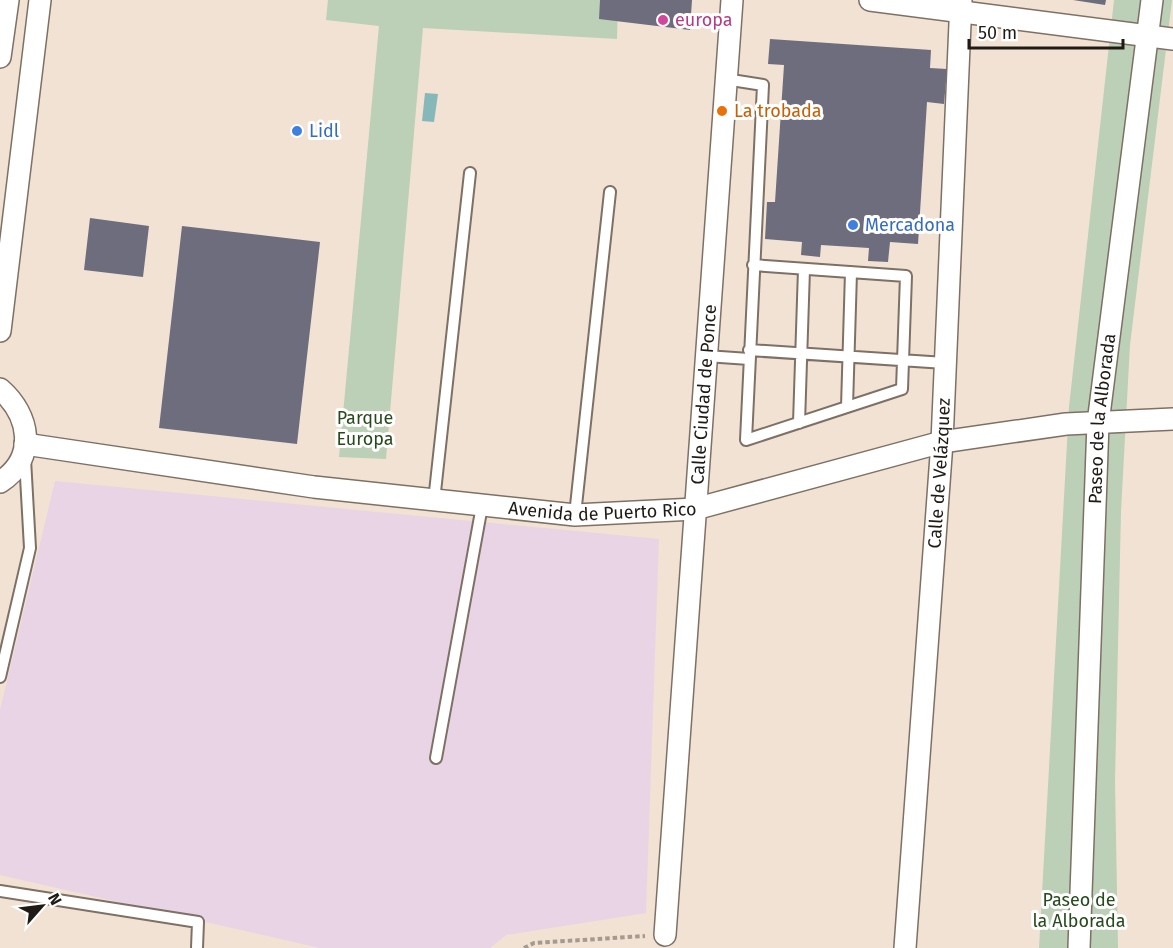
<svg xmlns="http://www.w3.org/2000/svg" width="1173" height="948" viewBox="0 0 1173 948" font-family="'Fira Sans',sans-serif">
  <rect width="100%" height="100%" fill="#f1e2d4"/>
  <!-- industrial -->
  <path fill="#e8d4e4" d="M55,481L659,539L646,913L506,935L490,948H320L0,875V710Z"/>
  <!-- green -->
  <path fill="#bccfb7" d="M328,0H618L617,39L423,28L386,459L339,457L379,26L326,20Z
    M1114,0H1172L1130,345L1121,511L1115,781L1118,948H1039L1069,407Z"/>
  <!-- water -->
  <path fill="#86b7b9" d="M425,93L438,94L434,122L422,121Z"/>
  <!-- building -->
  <path fill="#6e6d7d" d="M600,0H692L690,30L599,19Z
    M1073,0H1106L1105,5Z
    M770,39L931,50L930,68L947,69L944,104L927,102L918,244L890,242L888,262L868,261L869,248L821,245L820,257L801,255L802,242L765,239L767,202H775L784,65L768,64Z
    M90,218L149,226L143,277L84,270Z
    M182,226L320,242L297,444L159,428Z"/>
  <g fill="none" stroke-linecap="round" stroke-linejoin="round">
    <!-- lane casing -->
    <g stroke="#7e7065" stroke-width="14">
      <path id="lane" d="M725,79L763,85L746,440L902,389L906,276L753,265
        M749,350L945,363
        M706,356L749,359
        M847,407L851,272
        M799,423L804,269
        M434,501L470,173
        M575,515L610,192
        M0,677L30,548L25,459
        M436,758L482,506
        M0,891L198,922L197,948"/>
    </g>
    <!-- street casing -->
    <g stroke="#7e7065" stroke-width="24">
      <g id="street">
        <path d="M870,0L1173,39"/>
        <path d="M0,57L8,0"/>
        <path d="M0,331L40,0"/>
        <path d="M0,389C30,415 38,458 0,482"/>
        <path id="s1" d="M25,444L314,487L575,515L695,509L942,442L1066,424L1173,419"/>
        <path id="s2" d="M665,935L732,0"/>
        <path id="s3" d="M905,948L942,442L961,0"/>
        <path id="s4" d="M1079,948L1098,423L1152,0"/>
      </g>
    </g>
    <!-- path -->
    <path stroke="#a69a8f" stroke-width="4" stroke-dasharray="4.5 3" stroke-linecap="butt" d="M524,948L534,943L645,936"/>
    <!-- lane -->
    <use href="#lane" stroke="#fff" stroke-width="10"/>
    <!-- street -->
    <use href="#street" stroke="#fff" stroke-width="21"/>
  </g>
  <!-- markers -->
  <circle fill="#d1479c" stroke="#fff" stroke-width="2" cx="663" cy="20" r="6"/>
  <circle fill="#e8710a" stroke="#fff" stroke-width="2" cx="722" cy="111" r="6"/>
  <g fill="#3f7fe0" stroke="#fff" stroke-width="2">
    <circle cx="297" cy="131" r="6"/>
    <circle cx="853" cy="225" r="6"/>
  </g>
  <g text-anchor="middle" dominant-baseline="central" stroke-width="6" stroke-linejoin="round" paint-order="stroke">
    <!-- hotel labels -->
    <g font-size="18" fill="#b23c85" stroke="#fff" text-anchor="start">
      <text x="675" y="20">europa</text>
    </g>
    <!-- food labels -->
    <g font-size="18" fill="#c56008" stroke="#fff" text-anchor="start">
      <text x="734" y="111">La trobada</text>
    </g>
    <!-- shop labels -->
    <g font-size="18" fill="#366cbe" stroke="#fff" text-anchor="start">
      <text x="309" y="131">Lidl</text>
      <text x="865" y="225">Mercadona</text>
    </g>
    <!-- street labels -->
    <g font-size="18" fill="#1f1a15" stroke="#fff">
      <text stroke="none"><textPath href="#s2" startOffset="542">Calle Ciudad de Ponce</textPath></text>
      <text stroke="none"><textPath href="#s4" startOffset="530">Paseo de la Alborada</textPath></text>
      <text stroke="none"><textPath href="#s3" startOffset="476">Calle de Velázquez</textPath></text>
      <text stroke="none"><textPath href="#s1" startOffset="582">Avenida de Puerto Rico</textPath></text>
    </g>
    <!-- park labels -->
    <g font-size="18" fill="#27491c" stroke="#fff">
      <text x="365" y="418">Parque<tspan x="365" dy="21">Europa</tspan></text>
      <text x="1079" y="900">Paseo de<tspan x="1079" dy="21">la Alborada</tspan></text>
    </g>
  </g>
  <!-- north arrow -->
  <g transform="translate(42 906) rotate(62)" stroke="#ffffff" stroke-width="4.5" paint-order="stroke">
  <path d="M0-4.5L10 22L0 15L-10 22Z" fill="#1f1a15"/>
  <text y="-9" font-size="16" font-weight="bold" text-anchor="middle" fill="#1f1a15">N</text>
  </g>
  <!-- scale -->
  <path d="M969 39v9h154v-9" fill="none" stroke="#1f1a15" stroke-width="3"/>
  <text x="978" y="39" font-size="18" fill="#1f1a15" stroke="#ffffff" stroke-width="4.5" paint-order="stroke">50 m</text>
</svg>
